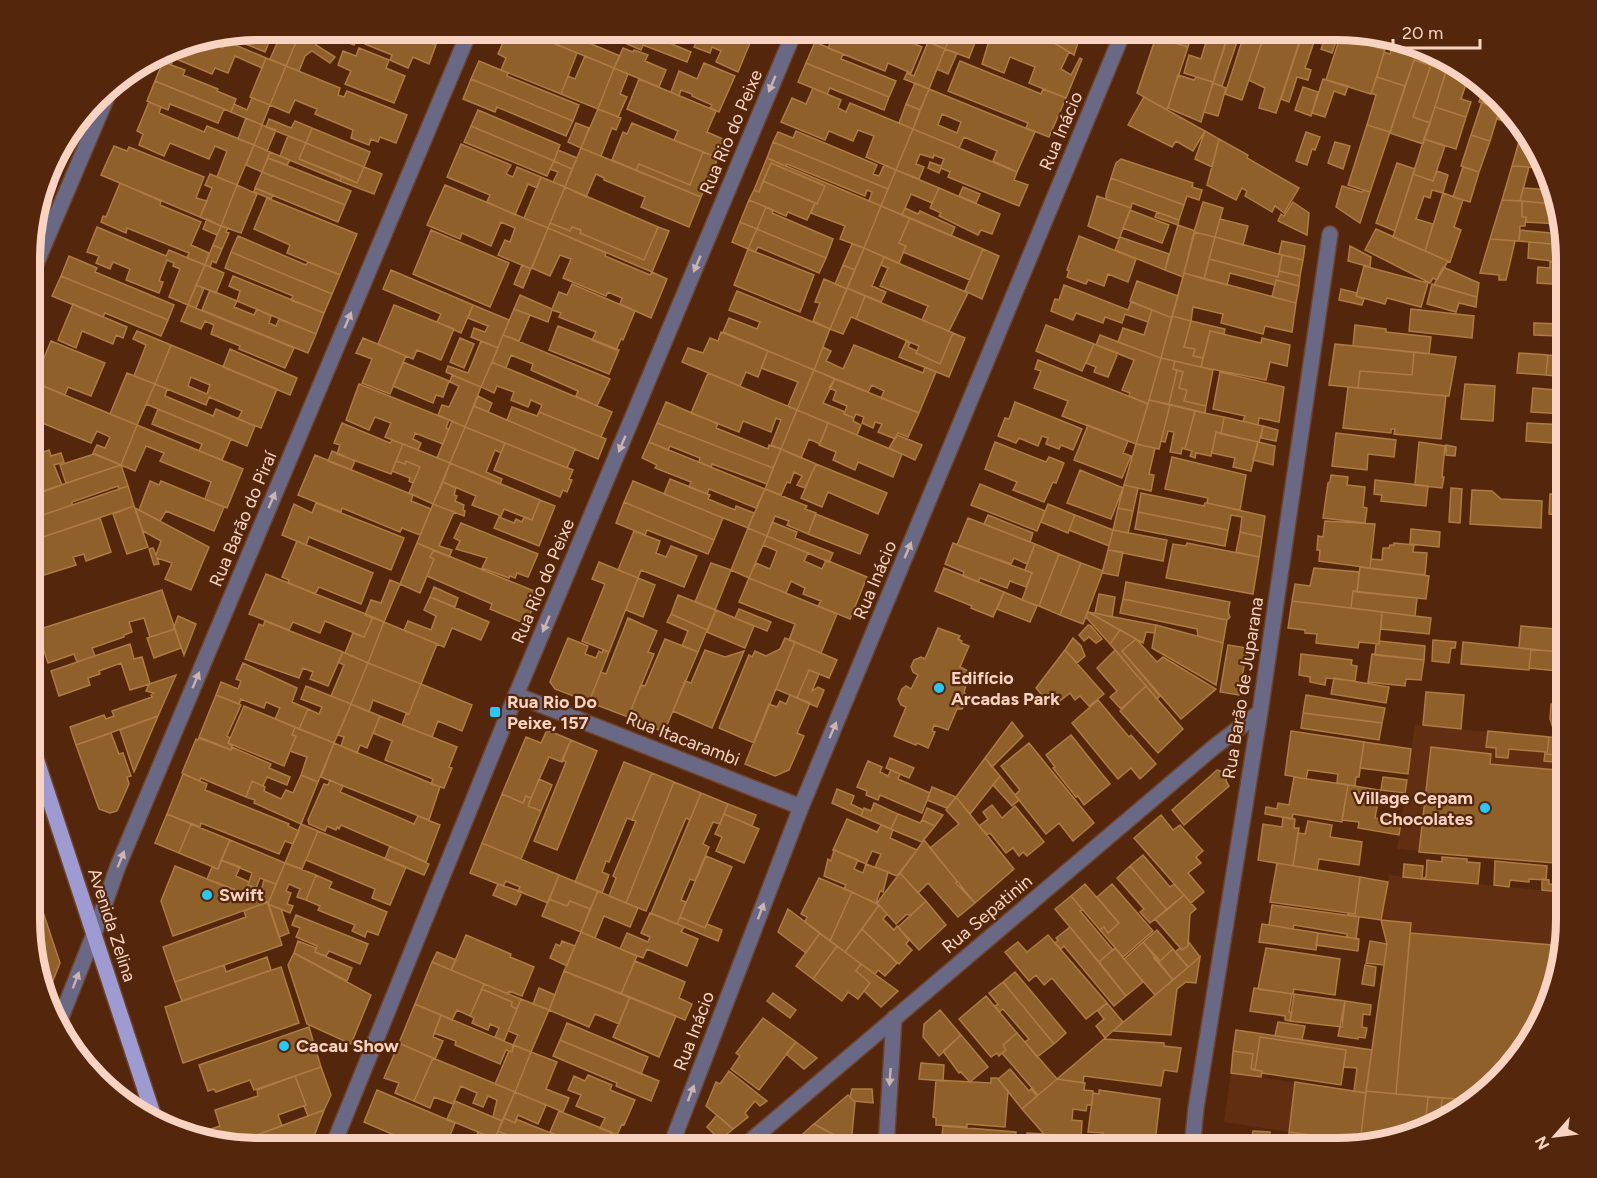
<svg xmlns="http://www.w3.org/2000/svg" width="1597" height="1178" viewBox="0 0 1597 1178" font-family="Figtree,sans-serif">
  <rect width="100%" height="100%" fill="#54270d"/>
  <!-- built -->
  <path fill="#612e11" d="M1415,725L1567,739V864L1397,849Z
    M1389,875L1567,893L1566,933L1549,1006L1510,1069L1438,1124L1360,1143L1224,1122L1231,1073L1366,1093L1387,944L1381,920Z"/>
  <!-- building -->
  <path fill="#8f602a" stroke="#ae7b43" stroke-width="1.5" fill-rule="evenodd" d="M260,30H274L265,52L226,36L224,41L216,37Z
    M283,30H301L286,66L270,59Z
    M301,30L321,32L316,45L335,57L330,63L312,51L305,56L299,71L286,66Z
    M316,30H361L354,45Z
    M371,30H388L395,32L396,30H425L422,39L436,45L429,64L413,57L408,68L390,60L392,55L365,44Z
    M517,30H522L577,53L561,94L501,70L506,58L498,54L508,31L516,34Z
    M549,30H594L589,43L620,56L614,68L548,41L552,31Z
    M631,30H638L691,52L687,62L643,45L641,50L625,43Z
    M673,30H733L752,38L738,72L716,62L721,51L712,47L710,53L694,47L697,40Z
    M751,30H771L768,37Z
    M836,30H880L922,47L911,73L888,63L885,71L828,48Z
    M901,30H930L931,31L927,41Z
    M953,30H980L969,58L945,49Z
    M953,30L945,49L927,41L931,30Z
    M996,30H1033L1069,52L1061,69L1071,75L1080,58L1082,59L1066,98L1029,83L1035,67L1010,57L1004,73L982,64L992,31L995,33Z
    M1033,30H1082L1074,55Z
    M1172,30H1193L1188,47L1171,42L1174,32Z
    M1210,30H1230L1227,38L1209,32Z
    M1230,30H1266L1242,100L1225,94L1242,41L1238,39L1222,86L1213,83Z
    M1266,30H1282L1281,34L1300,40L1276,113L1259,108L1265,88L1249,80Z
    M1282,30H1304L1300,40L1281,34Z
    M1323,31L1338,36L1332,53L1321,49L1323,44L1319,43Z
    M1209,32L1227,38L1213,82L1184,73L1189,55L1201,59Z
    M1156,37L1188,47L1167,110L1137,93Z
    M1340,37L1385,50L1371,94L1326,80Z
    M1301,38L1314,42L1305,68L1311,70L1308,80L1297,77L1289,102L1281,99Z
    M202,40L223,48L226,41L266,58L262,68L235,56L228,73L215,68L212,74L174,58L171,65L157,59L186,42Z
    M1394,40L1419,46L1405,86L1377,77L1384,52L1390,54Z
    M815,42L843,54L841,59L896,81L889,97L806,63Z
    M928,42L945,49L929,89L904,79L907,73L914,76Z
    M1419,46L1425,47L1449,62L1446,71L1414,60Z
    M359,48L389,60L386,68L405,76L394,103L345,84L351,71L338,65L343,51L356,56Z
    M623,48L633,52L634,50L648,55L645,61L666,70L659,87L614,68Z
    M945,49L957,53L948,74L937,69Z
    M585,56L614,68L598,109L561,94L568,76L575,79Z
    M266,58L286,66L270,105L250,97Z
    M1414,60L1431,65L1413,117L1430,123L1423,144L1390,133Z
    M479,61L508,73L507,76L579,105L573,121L471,79Z
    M960,61L1041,94L1043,89L1066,98L1049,137L1026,128L1028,123L948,91Z
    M163,62L185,70L183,75L218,89L217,91L236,99L231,112L155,81Z
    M1449,62L1469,75L1461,99L1471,102L1466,117L1435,107Z
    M704,63L735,76L719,112L710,108L712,105L692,96V94L681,90L679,96L671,92L679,71L697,79Z
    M806,63L889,97L884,110L830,88L827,94L798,82Z
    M1431,65L1446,71L1430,123L1413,117Z
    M286,66L340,88L338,95L344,97L347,91L407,115L396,143L380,137L378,142L371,139L369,145L351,138L353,130L315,114L317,109L295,100L289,113L270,105Z
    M614,68L628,74L620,94L627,97L618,117L598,109Z
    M1178,75L1194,80L1196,77L1213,82L1201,122L1168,108Z
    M1377,77L1405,86L1390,132L1367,125L1376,95L1371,93Z
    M471,79L573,121L566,136L497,107L495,112L463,99Z
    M639,79L716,111L707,132L725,140L718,158L674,140L678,131L627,109Z
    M1323,79L1348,86L1345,95L1334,91L1325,117L1312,113Z
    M155,81L224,109L218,123L170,104L168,110L147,101Z
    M915,83L929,89L920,110L906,104Z
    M1213,83L1226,88L1218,116L1204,112Z
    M1485,85L1502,104L1500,108L1479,102Z
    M1303,87L1318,92L1311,116L1295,110Z
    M813,88L841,100L838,108L846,112L850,103L913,129L896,170L866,157L874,136L858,130L853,141L829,131L825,140L781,122L792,98L806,104Z
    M929,89L1035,132L1017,172L993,161L997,151L964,137L959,148L913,129ZM942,114L961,122L957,133L938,125Z
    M1144,97L1205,131L1193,151L1176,141L1172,147L1128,125Z
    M252,98L270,105L262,125L231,112L234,104L247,110Z
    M149,102L161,107L159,113L204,132L207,126L254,145L237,185L217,177L227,151L215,146L209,159L170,143L164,156L139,145L143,134L137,131Z
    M1482,102L1500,108L1490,141L1471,135Z
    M906,104L920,110L913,129L899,123Z
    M1502,104L1514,120L1513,124L1497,119Z
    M1435,107L1466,117L1456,149L1424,139Z
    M598,109L621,118L616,130L612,128L601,156L581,148Z
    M478,110L560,145L554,161L471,126Z
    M246,118L262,125L254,145L238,139Z
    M269,119L291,128L295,121L312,128L306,143L266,127Z
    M576,123L589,128L581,148L568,142Z
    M632,123L703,152L690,185L639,164L636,170L612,160L623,132L627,134Z
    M262,125L276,130L267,151L254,145Z
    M1367,125L1390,132L1370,192L1348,185Z
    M471,126L554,161L547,176L464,142Z
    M312,128L370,152L364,167L306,143Z
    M913,129L1017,172L1014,180L1028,185L1019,206L948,177L950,172L941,168L939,173L928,168L930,162L941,166L944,159L934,155L933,158L920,154L916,164L924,167L919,179L896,170Z
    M796,131L877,165L873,174L879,176L884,165L896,170L888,189L773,142L778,132L793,138Z
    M1205,131L1219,139L1212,167L1195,159Z
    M1522,131L1543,159L1546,168L1512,166Z
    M1306,132L1320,137L1315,150L1312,149L1307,165L1296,161Z
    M1471,135L1490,141L1479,172L1461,166Z
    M288,136L306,143L299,159L342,176L340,181L280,156Z
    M1219,139L1248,155L1247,158L1299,188L1284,213L1275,206L1272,212L1245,196L1247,191L1242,188L1236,200L1207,185Z
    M1424,139L1445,146L1433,181L1413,174Z
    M773,142L888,189L881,206L869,201L872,192L867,190L865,196L787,164L786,166L767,158Z
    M1335,142L1350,146L1343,169L1328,163Z
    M306,143L364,167L357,183L299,159Z
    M461,144L511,165L506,174L513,177L517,167L541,177L537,188L528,184L515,215L487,202L490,195L447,177Z
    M254,145L270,152L262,172L246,165Z
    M114,146L127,151L129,147L204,177L196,198L207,201L200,217L101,175Z
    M581,148L701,197L689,227L641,207L645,197L604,180V178L596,174L586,197L565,187Z
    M558,150L577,158L572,169L554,161Z
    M270,152L290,160L287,165L268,158Z
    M703,152L718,158L701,197L636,170L639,164L690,185Z
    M268,158L351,191L345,205L262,172Z
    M767,158L881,206L864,248L840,239L845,226L811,213L815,203L817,204L825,186L771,163L759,192L754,190Z
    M1121,159L1193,183L1192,187L1202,190L1199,200L1187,196L1184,205L1111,178L1116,163Z
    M554,161L572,169L565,187L553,182L558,172L550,169Z
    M771,163L825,186L817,204L763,181Z
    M1397,163L1415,169L1395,231L1376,223Z
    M1512,166L1529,167L1520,201L1502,200Z
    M364,167L382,174L374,194L340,181L342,176L357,183Z
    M1463,167L1479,172L1470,202L1453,197Z
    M896,170L939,188L932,203L911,194L902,215L881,206Z
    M1437,171L1448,175L1443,193L1432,190L1430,198L1424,196L1416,219L1433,224L1425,251L1393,237L1413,174L1433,181Z
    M262,172L345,205L338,222L255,188Z
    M210,174L237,185L221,226L200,217L212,188L205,185Z
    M541,177L565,187L548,228L524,218Z
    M1111,178L1184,205L1179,220L1132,203L1131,208L1106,199V194Z
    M763,181L815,203L807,220L788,212L786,216L749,200L754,190L759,192Z
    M120,183L161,201L160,205L201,222L191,245L209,253L205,265L187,258L189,253L127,228L126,233L101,222L103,216L106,217Z
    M237,185L257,194L241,233L221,226Z
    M445,185L548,228L531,269L498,255L505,240L510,242L515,228L501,222L491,246L462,233L460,239L427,225Z
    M1342,186L1362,192L1363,190L1370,192L1360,223L1336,207Z
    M565,187L658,227L644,260L580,233L581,230L572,227L570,231L550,223Z
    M963,187L980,194L976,203L959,196Z
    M255,188L273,195L271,199L254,192Z
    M939,188L1000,214L992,234L981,230L978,235L939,216L941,213L930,208Z
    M1523,188L1551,190L1554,204L1520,201Z
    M1443,193L1463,200L1454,227L1461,230L1450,262L1425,251Z
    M1097,196L1131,208L1119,239L1088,226Z
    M267,198L357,234L340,275L287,253L290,245L254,229Z
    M749,200L766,207L757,229L740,222Z
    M1502,200L1522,201V217H1526L1525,226H1520L1519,241L1490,239Z
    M1522,201L1554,204L1559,224L1526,222V217H1522Z
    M1203,202L1223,208L1215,237L1194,232Z
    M1293,202L1309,213L1307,235L1278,221L1281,214L1284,216Z
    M881,206L910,218L899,243L906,246L899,263L864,248Z
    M766,207L773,210L772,213L833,239L826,258L757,229Z
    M905,208L918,214L920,211L955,227L951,236L902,215Z
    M1130,210L1169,225L1162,243L1123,228Z
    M1157,212L1179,220L1178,225L1155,217Z
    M910,218L983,249L970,280L903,252L906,246L899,243Z
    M207,219L221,226L217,235L203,229Z
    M1220,219L1248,226L1243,245L1215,237Z
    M740,222L757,229L748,249L732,242Z
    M550,223L570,231L572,227L581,230L580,233L644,260L658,227L669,231L652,272L548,228Z
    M1178,225L1195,231L1183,277L1165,270Z
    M221,226L228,228L226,232L229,233L222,249L213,245Z
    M97,227L166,256L169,250L205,265L188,305L169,297L180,269L173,266L174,263L167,260L159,281L163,282L159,293L126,280L130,269L113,262L110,269L96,263L99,256L87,252Z
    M548,228L606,253L605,256L650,275L652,272L667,279L651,318L620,304L622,298L608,292L606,296L563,278L571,259L560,255L550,276L532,268Z
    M757,229L826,258L819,273L758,247L755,252L748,249Z
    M1376,229L1448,261L1437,280L1433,278L1430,283L1365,250Z
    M431,230L509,263L490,307L413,274Z
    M1520,230L1561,234L1564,245L1519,241Z
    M1194,232L1215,237L1204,279L1184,273Z
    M238,236L306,265L308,262L340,275L332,294L231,252Z
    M1079,236L1136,259L1128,282L1108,274L1104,286L1088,280L1086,284L1067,277L1069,271L1067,270Z
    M1120,237L1169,254L1165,270L1115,250Z
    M1215,237L1282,255L1278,277L1209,259Z
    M1490,239L1515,241L1506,280H1499V275L1480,273Z
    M1282,241L1305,246L1303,260L1279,254Z
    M1529,242L1564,245L1567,263L1528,258Z
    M852,244L864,248L855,270L843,265Z
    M213,245L222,249L216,263L212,261L210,267L205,265Z
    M1350,246L1371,257L1370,267L1348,261Z
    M864,248L884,257L872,286L886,292L881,302L847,288Z
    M748,249L814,275L800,312L734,285Z
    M983,249L999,256L982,299L965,291Z
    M231,252L332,294L324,313L291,300L293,296L225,268Z
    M1282,255L1303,260L1300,276L1279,271Z
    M69,256L97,268L95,272L174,305L168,320L61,276Z
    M884,257L968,293L949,331L922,320L928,306L880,286L888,268L881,265Z
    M1209,259L1278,277L1279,271L1300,276L1299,286L1276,280L1275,285L1230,273L1227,285L1204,279Z
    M1550,262L1567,263V285L1537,283L1538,267L1550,268Z
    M205,265L224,273L216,293L196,285Z
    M522,265L531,269L523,288L514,284Z
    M843,265L855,270L847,289L835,284Z
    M1364,266L1428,283L1421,307L1387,298L1385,304L1356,296Z
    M1443,267L1479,283L1477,297L1434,285Z
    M391,270L473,305L461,333L437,322L441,314L383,289Z
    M1184,273L1296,303L1292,332L1265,326L1263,334L1221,323L1223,314L1193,307L1191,321L1172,316Z
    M61,276L168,320L161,336L105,313L103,317L52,296Z
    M233,276L324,313L316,334L237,301L240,291L229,286Z
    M824,279L847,289L830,329L813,321L820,303L815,302Z
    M1276,280L1299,286L1296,303L1272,297Z
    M1137,281L1178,296L1172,318L1130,301Z
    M572,284L635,311L623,340L621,339L616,350L592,340L596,332L559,317L561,313L552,310L548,322L514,309L520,295L552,309L559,292L567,295Z
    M1432,284L1477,297L1476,307L1459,303L1456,312L1427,304Z
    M196,285L204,288L196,308L188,305Z
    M1064,285L1128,310L1131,302L1152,310L1148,322L1125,314L1122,323L1105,317L1103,323L1076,313L1073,320L1051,311L1055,299L1059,300Z
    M847,288L865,296L856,319L851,317L843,334L830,329Z
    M1341,289L1357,293L1356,296L1364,299L1362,305L1339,300Z
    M210,290L237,301L234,307L254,315L257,309L271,316L269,323L276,326L279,319L316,334L308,353L202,310Z
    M737,291L830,329L814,370L723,332L729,318L757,329L760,322L729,310Z
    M865,296L953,333L940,364L916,353L919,346L856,319Z
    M73,304L127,327L123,338L116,335L113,344L82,331L76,348L58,340Z
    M188,305L294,348L285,368L239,349L240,346L211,334L214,325L205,321L201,329L181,321Z
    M394,305L454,329L441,360L417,350L413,359L378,344Z
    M473,305L509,320L498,348L471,337L474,328L485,332L488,326L468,318Z
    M514,309L530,315L519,341L503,335Z
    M1411,309L1474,316L1472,338L1409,331Z
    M1152,310L1172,318L1161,358L1118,342L1123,328L1144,335Z
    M1172,316L1191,321L1184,347L1195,349L1193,356L1203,358L1201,367L1161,358Z
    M1191,321L1225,329L1224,334L1210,331L1203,358L1193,356L1195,349L1184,347Z
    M1534,323L1559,324L1558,336L1534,335Z
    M1559,324H1567V340L1558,339Z
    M1046,325L1094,344L1082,371L1036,351Z
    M1355,325L1386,329V332L1431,337L1429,354L1353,346Z
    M558,326L619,350L609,374L549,350Z
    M137,331L171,345L155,384L134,376L146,345L133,339Z
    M1210,331L1261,343L1262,338L1290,345L1287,366L1270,362L1266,380L1201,367Z
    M721,332L768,351L758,377L746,372L740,386L682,362L688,348L703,353L710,338L718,341Z
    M953,333L965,338L949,377L899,357L906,342L910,343L908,347L917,351L916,353L940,364Z
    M503,335L610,379L597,406L576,396L578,391L531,370L533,364L511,355L506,368L492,362Z
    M1100,335L1161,358L1148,404L1129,396L1130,393L1122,390L1134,360L1096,345Z
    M363,338L406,356L390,394L362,383L372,359L356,353Z
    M460,338L474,344L464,368L450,362Z
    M51,341L105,363L91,396L68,387L65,395L34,382Z
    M481,341L498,348L481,387L446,372L448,366L468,373Z
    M1094,344L1118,353L1108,377L1094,372L1096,367L1086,363Z
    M1335,344L1414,352L1412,375L1360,371L1358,388L1329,385Z
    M171,345L277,389L261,428L238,419L242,411L209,397L206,405L155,384ZM191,377L210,385L207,394L188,386Z
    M854,345L923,373L925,367L936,372L919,413L881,398L884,391L872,385L868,392L814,370L823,347L831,351L826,361L843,369Z
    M1556,346L1567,347V356L1556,355Z
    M230,349L297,378L290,395L223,367Z
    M768,351L814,370L797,410L788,406L798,382L761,368Z
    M1414,352L1456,357L1449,396L1358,388L1360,371L1412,375Z
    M1519,353L1548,355L1546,375L1517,373Z
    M1548,355L1567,356V377L1546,375Z
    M1161,358L1175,361L1173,369L1177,370L1169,404L1149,400Z
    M1038,360L1148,404L1136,444L1062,416L1068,401L1034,388L1041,371L1035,369Z
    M1175,361L1213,370L1206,406L1184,401L1187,390L1179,388L1183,372L1173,369Z
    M403,362L449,381L443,397L436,395L433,403L393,386Z
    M492,362L612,412L601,437L539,412L542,405L531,400L528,407L511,400L514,392L497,386L494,393L481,387Z
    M814,370L835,379L823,403L845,412L844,414L854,418L853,421L861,425L857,435L797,410Z
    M1177,370L1183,372L1179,388L1187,390L1184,401L1206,406L1205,413L1169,404Z
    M1220,372L1284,387L1279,422L1259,418L1258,425L1243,421L1245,416L1213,409Z
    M127,373L155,384L137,425L110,414Z
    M708,373L797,410L781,449L771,445L781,420L776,418L771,432L743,421L739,432L691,413Z
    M452,375L481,387L465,427L438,415L442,405L449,407L459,386L450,382Z
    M835,379L919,413L908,437L898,433L895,439L893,438L878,432L882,424L875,422L873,428L862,423L864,417L856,414L854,418L844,414L847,406L833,400L836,391L829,388Z
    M33,382L137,425L121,465L93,453L97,445L105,448L110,437L97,431L91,443L35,420L32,428Z
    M155,384L167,389L165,396L213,416L216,409L255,426L247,446L146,404Z
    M359,384L449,420L446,428L449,429L443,444L415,433L413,439L421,443L418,450L385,437L391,423L375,417L369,430L346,420Z
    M1465,384L1495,386L1493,421L1461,419Z
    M1557,384H1567V391L1557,390Z
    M1348,387L1446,396L1441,439L1394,434L1395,429H1391V433L1343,428Z
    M1533,388L1567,391V414L1531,412Z
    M478,396L492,403L488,412L474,406Z
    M1149,400L1170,405L1159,449L1136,444Z
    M666,402L718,424L716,428L768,449L769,445L781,449L773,468L657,423Z
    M1015,402L1082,429L1073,450L1061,445L1059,449L1046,444L1048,438L1042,436L1038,446L1019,438L1016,443L998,436L1005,418L1009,419Z
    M1170,405L1195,411L1185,449L1182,448L1181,454L1170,452L1174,432L1168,431L1165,442L1161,441Z
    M474,406L575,449L567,468L465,427Z
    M512,407L537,416L539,412L606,439L598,459L507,420Z
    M158,409L231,439L222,460L199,451L202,444L152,424Z
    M797,410L828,423L820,444L809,439L801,458L781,449Z
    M1195,411L1224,417L1221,434L1216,432L1211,456L1196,453L1195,458L1190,456L1192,451L1185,449Z
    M1224,417L1263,426L1259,442L1221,434Z
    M452,421L465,427L450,463L437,458Z
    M342,423L390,443L392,440L403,444L391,474L337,454L340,445L334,443Z
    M657,423L773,468L767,484L712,464L711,467L699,462L700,458L670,446L668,450L649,442Z
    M828,423L902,454L893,477L858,462L855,470L833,460L836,452L819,445Z
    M1527,423L1567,425V444L1526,441Z
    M137,425L243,469L227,508L205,499L211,482L160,461L164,453L146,446L135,471L121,465Z
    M1088,425L1128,441L1123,453L1131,456L1122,478L1074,460Z
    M1263,426L1278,430L1276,441L1261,438Z
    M465,427L505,443L501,453L495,450L486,472L502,479L500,484L450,463Z
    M32,428L43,433L34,455L32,456Z
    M1216,432L1258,442L1251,471L1233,467L1235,458L1212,453Z
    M1336,433L1396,440L1394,457L1368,454L1367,470L1332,466Z
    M897,435L922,445L915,460L889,448Z
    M649,442L765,489L756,508L709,489L707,494L689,487L691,482L655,468L657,465L642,458Z
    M995,442L1046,462L1049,457L1064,463L1056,483L1053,482L1044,502L1013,490L1017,482L985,469Z
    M1258,442L1275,446L1273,465L1253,460Z
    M1419,442L1445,446L1442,477H1444L1442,488L1415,485Z
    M505,443L573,470L569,479L572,480L567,492L563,490L560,497L494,470Z
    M403,444L450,463L433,504L409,493L420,467L406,461L405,464L396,461Z
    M1136,444L1155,448L1149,474L1154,475L1151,491L1124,485Z
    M1446,445L1456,447L1455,456L1446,455Z
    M1554,447H1567V458H1553Z
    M781,449L816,464L805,488L797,485L802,476L794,472L790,483L787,482L781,495L765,489Z
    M49,450L51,456L61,453L64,462L54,465L62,485L34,495L31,486L32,456Z
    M332,451L355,461L351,470L328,461Z
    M94,454L121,465L66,483L60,465Z
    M315,455L413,495L411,501L431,509L420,535L402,528L400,532L342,508L341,512L298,495Z
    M1172,457L1246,475L1240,510L1207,503L1208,498L1165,489Z
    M396,461L405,464L406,461L420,467L413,483L409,481L410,478L392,471Z
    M450,463L540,500L532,520L504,509L501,516L472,505L476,496L443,482Z
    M816,464L887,493L878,514L828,492L822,507L801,498Z
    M121,465L128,486L119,489L118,486L72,502V505L31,519V495Z
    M1080,470L1123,488L1111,519L1067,503Z
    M1331,475L1348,477L1347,485L1365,487L1363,507L1367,508L1365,523L1323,518L1328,483L1330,482Z
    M670,479L710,495L708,499L735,510L736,506L754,513L748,528L664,494Z
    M1375,480L1428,486L1426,506L1381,501L1382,495L1374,494Z
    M150,481L159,485L161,481L224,507L214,531L166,511L160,521L139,510Z
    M633,481L723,518L714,540L624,502Z
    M443,482L456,488L454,495L457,496L455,501L464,505L463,510L465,511L464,516L433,504Z
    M980,484L1045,511L1037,531L971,505Z
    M1124,485L1138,488L1133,511L1118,508Z
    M128,486L134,506L31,541V519Z
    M1451,488L1462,489L1460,523L1449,522Z
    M765,489L807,506L805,509L816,513L808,534L787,525L789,521L775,516L767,536L748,528Z
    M1472,490L1492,491L1501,499L1542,501L1541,528L1470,524Z
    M1141,493L1204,506L1205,503H1207L1265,516L1262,537L1240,532L1242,517L1231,515L1228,530L1138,512Z
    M1550,494L1567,495V515L1549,514Z
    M540,500L555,506L539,546L494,528L499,517L514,523L516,519L522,522L524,517L532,520Z
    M624,502L714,540L708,554L647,530L645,535L616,523Z
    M316,503L404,538L391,570L309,537L306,545L282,535L294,504L312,513Z
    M433,504L454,512L439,546L452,550L449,557L417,543Z
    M1048,504L1075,515L1068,533L1041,522Z
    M134,506L148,547L127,554L113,514Z
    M135,508L209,547L191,590L165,579L172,563L157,558L159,564L154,565L149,549L153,548L156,555L161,541L143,531Z
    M1118,508L1133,511L1128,533L1113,530Z
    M1138,512L1228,530L1225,546L1135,529Z
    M816,514L868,535L860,554L808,534Z
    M988,515L1033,533L1030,542L984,524Z
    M1075,515L1113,530L1109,546L1069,530Z
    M100,518L111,552L86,561L84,554L73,557L76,565L44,575L34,540Z
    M968,518L1035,544L1027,564L1014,558L1011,564L957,545Z
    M1325,521L1375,524L1370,568L1319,561L1320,550H1317L1318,536L1323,537Z
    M772,522L797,532L795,538L833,553L829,562L767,536Z
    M461,523L538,554L528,577L517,573L515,578L510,576L509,578L482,568L487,558L456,549L460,541L454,538Z
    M748,528L767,536L749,578L731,570Z
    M1411,529L1440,532L1439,547L1410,544Z
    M1113,530L1167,540L1163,561L1108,550Z
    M634,531L660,541L656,553L666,557L671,546L697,556L684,587L641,570L638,578L618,570Z
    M1240,532L1262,537L1259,557L1236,552Z
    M767,536L808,553L804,561L822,569L826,560L867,577L850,619L818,606L821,601L803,594L805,588L791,581L786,593L749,578L756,563L770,569L777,551L763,545Z
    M297,541L373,573L361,604L319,587L315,594L288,583L289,580L282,577Z
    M417,543L434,550L430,557L434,559L420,593L400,584Z
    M953,543L1032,573L1026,587L1010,581L1007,588L980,578L978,582L963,576L964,572L945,564Z
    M1187,543L1259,557L1253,594L1166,578L1173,544L1186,546Z
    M1394,543L1414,545L1413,552L1427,553L1425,575L1370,568L1371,559L1382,560L1383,548H1389L1390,545H1394Z
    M1035,544L1059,554L1039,606L1022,600L1032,573L1025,570Z
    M434,550L539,593L526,624L490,609L492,604L427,576L434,559L430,557Z
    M1108,550L1123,552L1118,576L1102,573Z
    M1059,554L1081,563L1060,615L1039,606Z
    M599,562L638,578L609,652L582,641L605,584L592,579Z
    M711,563L731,570L715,610L695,602Z
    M1081,563L1103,571L1083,624L1060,615Z
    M1360,567L1429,576L1426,599L1357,592Z
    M944,568L1004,592L993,617L971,608L972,606L935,591Z
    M1314,568L1359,572L1357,592L1353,591L1351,608L1292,601L1295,584L1310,586Z
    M266,574L373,617L364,637L325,621L320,633L293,622L289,630L249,614Z
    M638,578L655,585L643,617L626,610Z
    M749,578L837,614L821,653L789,640L795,624L739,602Z
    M390,580L400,584L384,622L365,615L371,600L381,603Z
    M1126,582L1230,602L1228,612L1230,617L1227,620L1123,599Z
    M434,587L458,598L455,607L430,597Z
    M162,590L175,629L150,637L144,618L129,622L132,632L124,635V637L92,648L95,656L77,662L74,654L48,663L37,630Z
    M1353,591L1417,598L1415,616L1351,608Z
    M1004,592L1037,606L1030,622L997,609Z
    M1099,594L1115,597L1112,617L1095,613Z
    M678,595L716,610L707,630L671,614Z
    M430,597L489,622L481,640L452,628L444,647L404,630L408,621L431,630L436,616L424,610Z
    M1123,599L1227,620L1223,643L1198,636L1197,629L1120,613Z
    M1292,601L1382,612L1379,644L1359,642L1358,648L1316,643L1317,634L1305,633V630L1288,628Z
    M739,609L771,622L767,631L735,618Z
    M716,610L754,626L745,648L707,632Z
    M1088,612L1156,625L1155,633L1146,632L1143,643Z
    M1088,612L1120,630L1110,644L1086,617Z
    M1382,612L1431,618L1429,634L1381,629Z
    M671,614L707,630L698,652L682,646L688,631L667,622Z
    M178,616L196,624L184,655L174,627Z
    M373,617L384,622L368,663L345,653L353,633L364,637Z
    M628,618L657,631L648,652L654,654L628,717L589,702L601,672L606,674Z
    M265,621L343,652L328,686L310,679L313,672L303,668L299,678L245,659L259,624L263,626Z
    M384,622L437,644L421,684L368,663Z
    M1088,625L1091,626L1102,639L1096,643L1089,637L1084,641L1079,635Z
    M1156,625L1223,643L1216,685L1152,648Z
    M1521,626L1567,630V653L1519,648Z
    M938,628L960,636L958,639L962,641L961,643L969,646L960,667L970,672L964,692L968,697L962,709H957L948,730L934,725L932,731L935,732L928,748L917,743L916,745L894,736L906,707L901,705L898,699L902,689L906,686L911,689L918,675L913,672L911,667L914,660L921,657L925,659Z
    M175,629L181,648L154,658L147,638Z
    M1120,630L1136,639L1122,651L1160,696L1157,699L1110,644Z
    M568,638L588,646L585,654L596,658L599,651L602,653L603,650L609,652L589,702L555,689L550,682Z
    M785,638L795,642L754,743L719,728L749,655L752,657L755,651L766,656L780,649Z
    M1073,638L1081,646L1085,656L1077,663L1065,650Z
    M665,639L698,652L664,732L628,717L641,685L645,686Z
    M1136,639L1157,662L1163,657L1216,689L1181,719L1122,651Z
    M1433,640L1456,642L1455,648H1451L1449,663L1432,661Z
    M1379,641L1425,646L1424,660L1375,655L1376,644H1379Z
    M795,642L837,660L829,678L809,670L797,698L776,689Z
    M1463,642L1531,649L1529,670L1461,664Z
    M130,644L134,659L142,657L150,684L130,690L121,663L99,671L100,674L88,678L90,685L59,696L51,671Z
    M1228,645L1247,648L1239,695L1220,692Z
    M1531,649L1567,653V672L1529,668Z
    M705,650L725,657L744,651L712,728L673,711L685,681L691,683Z
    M1065,650L1104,694L1089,706L1080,696L1075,700L1070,693L1052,707L1036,688Z
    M1115,650L1146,686L1121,709L1110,697L1117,691L1097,668Z
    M343,652L368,663L351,704L331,696L344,665L338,662Z
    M1301,654L1352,660L1351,665L1357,666L1355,681L1326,678L1325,685L1310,682V677L1299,675Z
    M1372,654L1424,660L1421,680L1406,679L1405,686L1368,682Z
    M243,663L297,688L292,702L308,709L299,729L275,719L280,708L266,702L264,708L241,699L239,704L216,695L221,682L238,689L241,681L236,679Z
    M368,663L421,684L409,714L373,700L369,712L351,704Z
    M809,670L819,674L812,691L818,687L824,690L817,707L797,698Z
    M176,675L158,716L76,745L70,727L104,715L106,719L114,716L112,711L152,697L151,695L154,693L146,691L149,684Z
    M1334,678L1389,687L1386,703L1331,694Z
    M421,684L472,705L462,731L438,721L432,737L402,725L406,714H409Z
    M306,686L351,704L334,743L299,729L308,709L319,714L322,707L301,699Z
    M1146,686L1183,729L1158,753L1120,711Z
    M1426,692L1464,695L1461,729L1423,725Z
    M216,695L241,705L227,736L230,738L228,743L232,746L231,750L199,737Z
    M790,695L810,703L797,733L804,736L789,770L775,776L745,764L769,704L777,707L780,701L786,704Z
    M1306,695L1385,708L1382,723L1303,713Z
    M1098,700L1129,737L1131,735L1156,764L1140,779L1131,768L1118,779L1072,723Z
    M351,704L380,716L367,748L360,745L357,753L341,746L344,737L338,735Z
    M1551,704L1567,706V735L1555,734L1550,719Z
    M244,706L295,727L292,735L296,736L284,766L228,743Z
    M1303,713L1382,723L1379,740L1301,728Z
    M158,716L134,772L120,730Z
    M380,716L457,747L449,767L452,768L444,788L431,784L433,779L385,760L392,741L373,733Z
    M1012,722L1023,736L992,767L985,758Z
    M295,727L334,743L318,782L301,775L307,757L290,751L296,736L292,735Z
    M547,730L571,740L562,762L549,757L531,798L526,796L523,803L502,794L526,737L541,743Z
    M1291,731L1364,742L1359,777H1356L1355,786L1337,783L1338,774L1308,770L1306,779L1285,775Z
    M1488,731L1549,737L1547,754L1567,756V763L1544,761L1545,752L1509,749L1508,758L1496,757V748L1486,747Z
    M111,733L119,754L123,753L131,776L127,777L129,784L117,811L110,813L99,809L76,745Z
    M1071,735L1110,784L1084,805L1078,796L1076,797L1053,768L1055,767L1046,755Z
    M1549,737L1567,739V756L1547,754Z
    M199,738L231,750L232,747L271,764L269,768L290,777L287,785L267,777L263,786L252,781L246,797L201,778L199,781L182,773L196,739L198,740Z
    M571,740L597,751L557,850L534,841L566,762L562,760Z
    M1364,742L1411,749L1408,774L1360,768Z
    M334,743L440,787L429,820L321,777Z
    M1029,743L1094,823L1073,841L1059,823L1046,834L1015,795L1020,790L1001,766Z
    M1431,747L1491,754L1490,764L1567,771V864L1419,852Z
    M890,758L914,768L909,778L886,768Z
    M985,758L1000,776L970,814L956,797Z
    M868,761L882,767L880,772L888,776L891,770L900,774L898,779L930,793L922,813L880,795L878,800L866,795L867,791L857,787Z
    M624,762L652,773L632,820L627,818L609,862L606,861L602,872L609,875L602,893L575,882Z
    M1217,770L1227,773L1226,781L1229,786L1184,825L1172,810Z
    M652,773L674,782L626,903L609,896L616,878L613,876L636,821L632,820Z
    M183,774L207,784L205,790L289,824L288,826L299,831L293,844L285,841L279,854L201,823L200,827L167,814Z
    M301,775L318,782L301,824L254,803L255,800L246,797L252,781L265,787L264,791L281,799L286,790L293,793Z
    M1000,776L1019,800L1012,806L993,785Z
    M1294,777L1348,785L1342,822L1293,814L1292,819L1265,814L1266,807L1277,809L1278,803L1289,805Z
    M1383,777L1407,780L1405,793L1381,790Z
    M539,779L552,785L541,811L528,806Z
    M330,780L343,786L340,792L414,824L418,816L440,825L426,862L341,825L339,829L337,827L336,830L327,826L325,831L309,824L308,820L324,784L328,785Z
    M674,782L701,793L690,820L686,818L646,911L626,903Z
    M1348,785L1380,790L1375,818L1401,823L1399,835L1358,828L1359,822L1342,820Z
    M932,787L956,797L947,808L927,800Z
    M837,789L854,796L851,804L863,810L861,816L832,803Z
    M701,793L728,804L720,824L713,822L703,844L709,847L695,881L690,879L681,900L686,902L677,924L651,913Z
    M502,794L523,803L526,796L531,798L528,806L541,811L521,859L482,843Z
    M956,797L1014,869L975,903L930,848L959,824L946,810Z
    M874,803L898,814L891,829L861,816L864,808L871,811Z
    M728,804L756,815L752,826L724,814Z
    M992,805L1002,818L1015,806L1044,842L1027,856L1023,852L1019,856L1013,848L1006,853L990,833L987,835L979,826L988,819L983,812Z
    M927,808L943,815L935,826L922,820Z
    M167,814L191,824L179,853L155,843Z
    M724,814L759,829L744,863L716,851L722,837L715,834Z
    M898,814L920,823L922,820L935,826L922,842L891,829Z
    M1161,815L1173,830L1180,825L1203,851L1196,857L1201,863L1188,873L1204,892L1191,903L1134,838Z
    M1283,817L1295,819L1294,828H1299L1293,866L1258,860L1263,824L1282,827Z
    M847,819L877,832L881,825L893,830L890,838L917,850L897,876L875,867L881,854L872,851L866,864L834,850H833Z
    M1308,821L1332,825L1330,837L1362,842L1359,865L1319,859L1317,870L1293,866L1298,833L1305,834Z
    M191,824L230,840L218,869L179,853Z
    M301,824L318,831L302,869L285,863Z
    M318,831L406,867L390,905L372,898L375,889L306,860Z
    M230,840L285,863L276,884L260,878L256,888L248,885L252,873L221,860Z
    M924,840L957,881L956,883L975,903L958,917L928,883L918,893L900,873Z
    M482,843L559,875L548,903L518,891L520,887L506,881L503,886L470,873Z
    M390,846L429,864L424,875L385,859Z
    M834,850L858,860L854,869L863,873L866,864L888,872L883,892L880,891L876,903L844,889L846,885L824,876L828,859L831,861Z
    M1143,855L1170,887L1174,884L1184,895L1167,910L1130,866Z
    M706,856L732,867L705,928L680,917Z
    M1442,857L1467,859V862L1480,863L1478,884L1422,879L1426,877L1427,860L1442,862Z
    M221,860L240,867L236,876L249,882L248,885L261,890L264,880L276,884L268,904L207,879L212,867L218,869Z
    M1495,861L1547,866L1546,880L1529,879V882L1510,880L1509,887L1494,885Z
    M285,863L316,875L306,900L297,897L300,889L289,884L286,891L291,893L287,904L293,906L290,913L268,904Z
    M1277,863L1360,877L1355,914L1270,902Z
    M1404,864L1423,866L1422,879L1403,877Z
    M175,866L207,879L268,902L173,936L161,901Z
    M1130,866L1167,910L1150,923L1140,912L1144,909L1117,878Z
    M900,873L926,901L910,916L907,914L896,924L877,903Z
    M316,875L332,882L329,888L387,912L378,935L367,931L365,937L352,931L355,925L318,910L320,906L306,900Z
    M559,875L598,891L590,909L570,901L567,906L549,899Z
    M1360,877L1388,882L1381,920L1348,915V913L1355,914Z
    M819,878L852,892L830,941L805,922L807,917L801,914Z
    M1542,879L1549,880V884L1561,885L1560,892L1542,890Z
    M498,884L522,892L516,905L493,895Z
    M1085,884L1119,923L1108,933L1104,927L1100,930L1071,896Z
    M1112,884L1153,931L1123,957L1100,930L1104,927L1108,933L1119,923L1097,897Z
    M598,891L638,908L630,927L604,916L595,938L581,932Z
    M852,892L879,905L845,952L830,941Z
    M1184,895L1196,909L1190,914L1188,946L1182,950L1155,919Z
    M1071,896L1083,910L1080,911L1113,950L1099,962L1055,909Z
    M549,899L567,906L570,901L590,909L581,932L542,916Z
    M926,901L946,925L919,950L898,927Z
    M268,902L282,945L175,982L163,947L246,917L244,911Z
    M268,904L281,909L289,933L279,937Z
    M879,905L887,914L883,919L894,930L897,926L909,940L906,944L912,950L899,964L862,929Z
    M1272,905L1359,917L1356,939L1347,937V934L1294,925L1293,929L1269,925Z
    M42,909L60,963L50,988L44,984L31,933V913Z
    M788,909L820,933L806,953L778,932Z
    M650,913L684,927L681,932L698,939L687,966L647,949L643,958L620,949L627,933L648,942L650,937L641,933Z
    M296,915L368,944L360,964L329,951L326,956L315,952L317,946L296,937L300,928L292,925Z
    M680,917L705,928L707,924L722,930L718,941L677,924Z
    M1381,920L1411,923L1396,1094L1366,1091L1387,944Z
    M1262,924L1318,933L1316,950L1259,942Z
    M1070,927L1126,996L1114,1006L1064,946L1061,949L1055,943L1058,940L1056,938Z
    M862,929L897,963L885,976L878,970L875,974L845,952Z
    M1157,930L1173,949L1160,961L1143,942Z
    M581,932L637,956L621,994L564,971Z
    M820,933L837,946L813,979L796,966Z
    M1318,933L1359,939L1358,951L1316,945Z
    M1410,933L1564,946L1549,1006L1510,1069L1470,1100L1396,1094Z
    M466,935L511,954L510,957L534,967L522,996L509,991L508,994L451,970Z
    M1048,935L1107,1003L1086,1019L1052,978L1044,985L1036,975L1029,981L1005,952L1018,942L1027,952Z
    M298,941L316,948L315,952L352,968L347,981L294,953Z
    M562,941L575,946L567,966L550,958L556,944L560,946Z
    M1188,941L1200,957L1188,967L1175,952L1180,948L1182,950L1188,946Z
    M1370,941L1387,944L1384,965L1366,963Z
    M1143,942L1173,980L1155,995L1124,959Z
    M837,946L861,964L856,971L870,983L858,999L848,992L842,1001L813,979Z
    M1115,948L1143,982L1126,996L1099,962Z
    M1266,948L1340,959L1335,995L1294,989L1293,994L1258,989Z
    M1173,949L1188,967L1173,980L1154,958L1156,956L1160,961Z
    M437,952L456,960L451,970L432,962Z
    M294,953L371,995L351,1044L307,1024L288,965Z
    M267,957L271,970L182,1001L175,982L224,965L226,972Z
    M1200,957L1196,983L1186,982L1177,989L1171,1035L1113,1031Z
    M635,961L685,982L679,998L692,1004L685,1020L621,994Z
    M432,962L484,984L470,1016L457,1010L452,1020L415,1004Z
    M861,964L898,991L881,1007L864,991L870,983L856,971Z
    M1365,965L1376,967L1374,986L1362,984Z
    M281,967L299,1023L183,1063L165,1007Z
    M564,971L630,997L619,1024L595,1014L589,1027L549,1010Z
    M1015,972L1066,1033L1054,1044L1003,982Z
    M1003,982L1054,1044L1037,1057L1025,1042L1029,1039L1003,1009L999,1012L995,1006L998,1004L989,993Z
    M484,984L521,999L517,1009L511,1006L512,1002L482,989Z
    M539,988L555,995L549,1010L533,1004Z
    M1254,988L1292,994L1289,1012H1292L1290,1021L1285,1020V1016L1250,1011Z
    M482,989L512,1002L511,1006L517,1009L504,1041L495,1037L499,1028L490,1024L488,1030L472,1023L474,1018L470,1016Z
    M773,993L796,1010L790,1018L767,1001Z
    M1294,994L1345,1001L1342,1027L1290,1021Z
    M986,996L1017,1033L1003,1045L1006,1050L1002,1053L999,1056L997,1053L991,1057L959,1019Z
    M630,997L676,1016L659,1057L613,1037Z
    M521,999L549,1010L531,1052L513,1045L518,1035L508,1031Z
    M1345,1001L1371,1005L1370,1015L1363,1014L1362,1027L1367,1028L1365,1038L1358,1037V1039L1338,1036Z
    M1107,1003L1123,1022L1105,1038L1096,1026L1104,1019L1098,1011Z
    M415,1004L441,1015L433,1037L443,1041L435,1059L399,1043Z
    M940,1010L961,1035L939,1056L923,1037L924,1024Z
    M441,1015L513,1045L512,1052L506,1050L500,1064L455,1045L456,1041L434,1033Z
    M763,1018L796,1042L759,1090L731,1069L740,1056L736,1053Z
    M1278,1022L1305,1026L1302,1040L1275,1036Z
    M567,1023L648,1057L641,1074L560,1040Z
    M309,1027L321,1067L254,1090L250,1080L216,1092L214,1089L208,1091L199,1065Z
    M1236,1030L1372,1050L1366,1093L1354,1091L1357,1068L1344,1067L1346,1050L1260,1037L1255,1070L1251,1069L1253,1054L1233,1051Z
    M1017,1033L1057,1079L1038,1095L1002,1053L1006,1050L1003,1045Z
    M961,1035L988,1067L970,1082L961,1072L959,1073L943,1051Z
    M1260,1037L1346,1050L1341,1085L1262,1073V1071L1255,1070Z
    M1104,1039L1164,1043V1046L1181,1048L1177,1072L1164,1070L1161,1086L1084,1076L1083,1083L1057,1079Z
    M560,1040L659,1081L651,1101L616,1086L617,1083L553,1056Z
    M796,1042L817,1058L804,1069L786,1054Z
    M399,1043L433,1058L414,1101L395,1093L399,1083L384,1078Z
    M514,1045L531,1052L515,1092L495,1084L509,1051L512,1052Z
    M1233,1051L1253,1054L1251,1069L1262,1071L1261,1077L1231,1073Z
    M531,1052L557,1062L546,1089L569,1098L563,1112L515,1092Z
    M433,1058L515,1092L502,1121L493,1117L497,1100L488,1096L483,1107L473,1103L477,1093L461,1086L453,1104L434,1097L430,1108L414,1101Z
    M921,1063L944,1065L943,1081L919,1079Z
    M321,1067L331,1095L324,1110L308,1116L304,1106L306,1105L295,1076Z
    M1010,1069L1029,1091L1031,1089L1037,1096L1022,1109L998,1079Z
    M729,1071L767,1101L760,1106L755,1101L745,1113L748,1117L733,1129L706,1106L716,1082L720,1084Z
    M588,1075L612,1085L610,1090L635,1100L624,1125L622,1124L617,1135L600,1128L605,1118L576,1106L581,1095L568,1090L574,1076L585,1081Z
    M295,1076L306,1105L278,1115L282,1126L231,1144L207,1139L205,1131L220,1126L215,1110L258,1096L257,1090Z
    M991,1078H997L1008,1091L1005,1127L967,1124V1127L936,1125V1118L933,1117L936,1080L991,1083Z
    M1057,1079L1085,1083L1084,1090L1093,1091L1092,1105H1087L1086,1111L1073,1109L1072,1120L1082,1121L1081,1139L1044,1134L1022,1109Z
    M1295,1082L1366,1093L1360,1142L1289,1132Z
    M852,1089H872L873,1103L854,1101L850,1097Z
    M377,1090L455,1123L445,1148H438L408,1135L406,1140L364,1122Z
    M1099,1090L1160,1099L1155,1143H1151L1150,1147L1128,1145L1129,1141L1102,1138L1103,1133L1088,1132L1093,1093L1099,1094Z
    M1366,1091L1428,1097L1425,1128L1360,1143Z
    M515,1092L546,1105L538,1124L518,1115L515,1123L504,1118Z
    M848,1095L855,1102L851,1144L814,1124Z
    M1428,1097L1442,1098L1441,1111L1440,1123L1425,1128Z
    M1442,1098L1470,1100L1454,1112L1441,1111Z
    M455,1101L502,1121L495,1139L447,1119Z
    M324,1110L313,1139L291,1148H268L262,1133Z
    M559,1111L611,1132L609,1140L615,1142L613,1148H559L563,1138L550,1132Z
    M717,1115L733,1129L720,1140L707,1127Z
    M504,1118L515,1123L516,1119L563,1138L559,1148H539L498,1131Z
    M814,1124L851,1144L857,1148H802L793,1143Z
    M943,1126L1016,1132L1015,1148H941Z
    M498,1131L515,1138L511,1148H491Z
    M1253,1131L1270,1132L1269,1141L1288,1143L1287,1148H1234L1235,1137L1252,1139Z
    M478,1132L495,1139L491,1148H472Z
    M1289,1132L1346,1140L1345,1146L1337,1148L1288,1146Z
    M1027,1133L1044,1134L1043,1148H1026Z
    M1044,1134L1077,1138L1076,1148H1043Z
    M252,1137L256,1148L231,1144Z
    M398,1137L406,1140L424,1148H393Z
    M515,1138L539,1148H511Z
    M1077,1138L1081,1139L1147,1147L1076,1148Z
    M313,1139L309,1148H291Z"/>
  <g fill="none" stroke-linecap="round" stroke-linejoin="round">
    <!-- minor casing -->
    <g stroke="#6e432a" stroke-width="18">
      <path id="minor" d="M32,273L112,85
        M516,695L801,807
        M58,1025L94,934L118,866L470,30
        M332,1148L516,695L795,30
        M670,1148L801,807L1124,30
        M742,1148L1214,747L1260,712
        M886,1148L894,1018
        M1192,1148L1196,1108L1260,712L1330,234"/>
    </g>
    <!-- major casing -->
    <g stroke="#6e432a" stroke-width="18">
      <path id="major" d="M31,743L155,1120"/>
    </g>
    <!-- minor -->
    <use href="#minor" stroke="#6a6985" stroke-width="15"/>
    <!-- major -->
    <use href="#major" stroke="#9e9bd3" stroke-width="15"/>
  </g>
  <!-- one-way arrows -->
  <defs><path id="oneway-solid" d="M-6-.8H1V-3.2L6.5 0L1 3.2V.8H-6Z" transform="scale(1.5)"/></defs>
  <g fill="#cdb3b0">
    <use href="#oneway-solid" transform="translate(772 84) rotate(113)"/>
    <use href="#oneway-solid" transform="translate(697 264) rotate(113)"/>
    <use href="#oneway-solid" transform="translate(348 320) rotate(-67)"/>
    <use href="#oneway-solid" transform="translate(622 444) rotate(113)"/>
    <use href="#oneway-solid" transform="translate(272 500) rotate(-67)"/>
    <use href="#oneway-solid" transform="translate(908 550) rotate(-67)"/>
    <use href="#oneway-solid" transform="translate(546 624) rotate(113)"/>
    <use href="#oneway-solid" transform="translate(196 680) rotate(-67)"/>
    <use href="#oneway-solid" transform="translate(833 730) rotate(-67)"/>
    <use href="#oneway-solid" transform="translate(121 859) rotate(-68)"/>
    <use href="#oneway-solid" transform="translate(761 911) rotate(-69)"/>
    <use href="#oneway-solid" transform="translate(76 980) rotate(-69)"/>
    <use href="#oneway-solid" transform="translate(890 1077) rotate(94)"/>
    <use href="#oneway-solid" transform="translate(691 1093) rotate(-69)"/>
  </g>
  <!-- markers -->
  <g fill="#26c9fe" stroke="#54270d" stroke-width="2">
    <circle cx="939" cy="688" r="6"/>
    <rect x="489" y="706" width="12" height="12" rx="3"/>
    <circle cx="1485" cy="808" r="6"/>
    <circle cx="207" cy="895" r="6"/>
    <circle cx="284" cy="1046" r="6"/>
  </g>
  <g text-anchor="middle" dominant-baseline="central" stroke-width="4.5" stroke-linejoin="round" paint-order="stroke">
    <!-- street labels -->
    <g font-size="18" fill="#f8d3c2" stroke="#54270d">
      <text transform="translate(1061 131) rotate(-67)">Rua Inácio</text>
      <text transform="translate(731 132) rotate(-67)">Rua Rio do Peixe</text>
      <text transform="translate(243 519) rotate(-67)">Rua Barão do Piraí</text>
      <text transform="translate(875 580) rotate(-67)">Rua Inácio</text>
      <text transform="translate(543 581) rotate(-67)">Rua Rio do Peixe</text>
      <text transform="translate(1243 688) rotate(-81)">Rua Barão de Juparana</text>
      <text transform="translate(683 739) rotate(21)">Rua Itacarambi</text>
      <text transform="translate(987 914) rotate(-40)">Rua Sepatinin</text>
      <text transform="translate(112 925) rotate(72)">Avenida Zelina</text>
      <text transform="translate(694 1031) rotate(-69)">Rua Inácio</text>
    </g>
    <!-- poi labels -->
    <g font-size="18" font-weight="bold" fill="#f8d3c2" stroke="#54270d" text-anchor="start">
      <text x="951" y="678">Edifício<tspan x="951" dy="21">Arcadas Park</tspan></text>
      <text x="507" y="702">Rua Rio Do<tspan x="507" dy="21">Peixe, 157</tspan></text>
      <text x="1473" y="798" text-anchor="end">Village Cepam<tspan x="1473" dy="21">Chocolates</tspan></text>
      <text x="219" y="895">Swift</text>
      <text x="296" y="1046">Cacau Show</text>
    </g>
  </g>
  <!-- crop -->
  <path d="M0 0H1597V1178H0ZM259 40H1337A219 219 0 0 1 1556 259V919A219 219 0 0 1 1337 1138H259A219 219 0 0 1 40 919V259A219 219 0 0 1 259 40Z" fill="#54270d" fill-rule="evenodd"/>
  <path fill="none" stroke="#f8d3c2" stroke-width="8" d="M259 40H1337A219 219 0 0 1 1556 259V919A219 219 0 0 1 1337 1138H259A219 219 0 0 1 40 919V259A219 219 0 0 1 259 40Z"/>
  <!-- north arrow -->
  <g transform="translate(1555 1136) rotate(242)" stroke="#54270d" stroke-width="4.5" paint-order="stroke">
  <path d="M0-4.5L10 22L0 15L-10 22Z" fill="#f8d3c2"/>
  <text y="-9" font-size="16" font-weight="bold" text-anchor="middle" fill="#f8d3c2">N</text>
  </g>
  <!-- scale -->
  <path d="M1393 39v9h87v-9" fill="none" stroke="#f8d3c2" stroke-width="3"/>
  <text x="1402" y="39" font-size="18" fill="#f8d3c2" stroke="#54270d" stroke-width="4.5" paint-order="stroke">20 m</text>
</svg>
